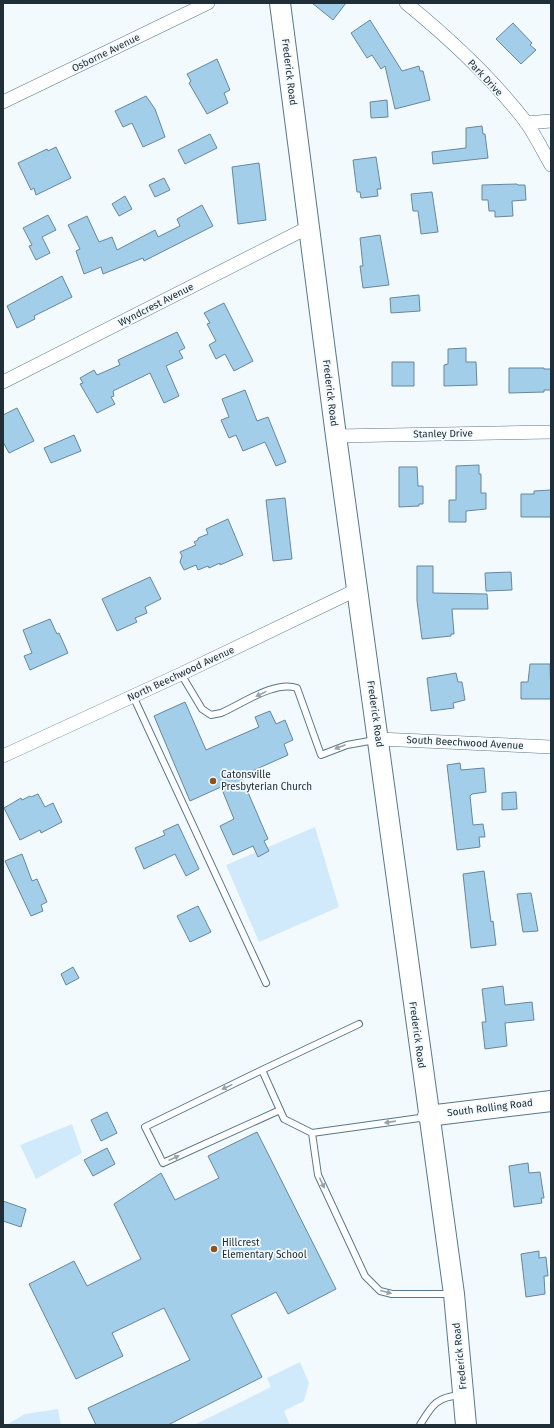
<svg xmlns="http://www.w3.org/2000/svg" width="554" height="1428" viewBox="0 0 554 1428" font-family="'Fira Sans',sans-serif">
  <rect width="100%" height="100%" fill="#f3fafe"/>
  <!-- green -->
  <path fill="#d1eafb" d="M315,827L339,907L259,942L226,865Z
    M72,1124L82,1153L36,1179L20,1145Z
    M300,1362L309,1383L304,1401L284,1411L290,1425H194L271,1387L267,1378Z
    M58,1409L61,1425H6L25,1414Z"/>
  <!-- building -->
  <path fill="#a2ceea" stroke="#66879d" d="M312,3H346L333,20Z
    M370,20L402,71L419,66L420,71H423L430,100L395,109L385,66L381,69L372,55L367,58L351,33Z
    M513,23L532,43L530,45L536,50L521,64L496,39Z
    M217,59L230,90L224,93L228,103L207,114L189,83L191,81L187,74Z
    M146,96L155,109L165,137L143,147L132,123L123,127L115,111Z
    M387,100L388,117L371,118L370,102Z
    M482,126L483,134H485L488,158L433,164L432,152L466,148V128Z
    M210,134L217,148L185,164L178,150Z
    M56,147L71,178L36,195L34,188L31,190L18,163L47,149L48,151Z
    M376,157L381,189H377L378,196L361,198L360,192H357L353,160Z
    M259,163L266,220L238,224L232,167Z
    M164,178L170,190L155,197L149,185Z
    M517,184L518,185H525L526,200L512,201L513,216L495,217V211H489L488,200H482V185Z
    M432,192L438,232L421,234L418,211H413L411,194Z
    M125,196L132,209L119,216L112,204Z
    M202,205L213,226L144,261L143,258L103,274L101,267L84,274L76,251L80,249L68,225L87,216L99,242L112,237L117,250L155,230L158,237L180,226L177,219Z
    M48,215L56,230L42,237L50,253L36,260L29,246L32,245L23,228Z
    M380,235L389,285L363,288L360,266H363L360,238Z
    M62,276L72,297L34,316L35,319L17,328L7,306Z
    M419,295L420,311L391,313L390,298Z
    M224,303L253,361L234,371L225,354L216,359L209,345L216,341L207,324L210,323L204,313Z
    M177,332L185,348L179,351L183,358L166,366L179,396L164,403L150,373L113,391L114,396L111,397L115,404L97,413L80,384L83,383L80,378L94,370L97,375L120,365L118,360Z
    M466,348V362H476L477,385L444,386V365L448,364V349Z
    M392,362H414V386H392Z
    M509,368H544V369H551V390H544V392L509,393Z
    M245,390L257,421L268,417L286,462L276,466L265,442L243,451L236,435L229,438L221,420L229,417L222,399Z
    M17,408L34,441L9,453L3,442V415Z
    M74,435L81,451L51,463L44,448Z
    M479,465V474H481V493H486V509L466,511V522H449V500H456V466Z
    M399,467H417L418,486H423V504H419V506L399,507Z
    M551,490V517H521V494H534V491Z
    M285,498L292,559L273,561L266,500Z
    M228,519L243,555L220,565V563L209,568L208,566L198,570L196,565L184,570L180,562L182,556L180,552L196,545L194,542L198,540V538L208,534L206,529Z
    M417,566H433V593L487,594L488,609H452L454,634H451V636L422,639L417,601Z
    M511,572L512,590L486,591L485,573Z
    M150,577L161,599L145,607L147,613L135,618L137,622L117,631L102,599Z
    M50,619L57,634L59,633L68,653L30,670L24,656L32,653L23,630Z
    M530,664H550L551,699H521V682H528Z
    M456,673L458,682H462L465,700L453,703L454,708L431,711L427,678Z
    M185,702L206,750L259,727L255,717L270,711L276,724L285,720L293,740L284,744L288,755L241,776L268,839L264,841L269,851L258,857L253,846L233,855L220,826L234,819L221,787L190,801L154,716Z
    M460,763L461,770L484,768L486,792L472,794L470,796L473,825L483,824L485,837H479L480,847L457,850L447,765Z
    M516,792L517,809L502,810V793Z
    M38,794L45,807L53,803L62,822L41,833L40,830L20,840L4,808L21,798L22,800L30,796L31,797Z
    M178,824L199,869L186,876L175,854L144,869L135,848L165,835L163,831Z
    M22,854L32,881L37,879L47,902L41,905L43,911L31,916L5,861Z
    M484,871L491,922L493,921L496,945L471,948L463,874Z
    M531,893L538,931L523,932L517,894Z
    M198,906L211,932L190,942L177,916Z
    M73,967L79,978L66,985L61,974Z
    M503,986L505,1005L532,1002L534,1020L505,1023L507,1046L485,1049L482,1022H486L482,989Z
    M107,1112L117,1133L101,1141L91,1120Z
    M257,1132L336,1289L288,1314L276,1292L231,1315L262,1377L168,1425H96L88,1408L190,1360L164,1308L112,1333L123,1356L76,1379L29,1284L74,1261L87,1286L141,1259L114,1204L161,1173L175,1200L219,1178L208,1156Z
    M107,1148L115,1164L93,1176L84,1160Z
    M528,1163L529,1173L540,1172L544,1198H541L542,1203L514,1207L509,1166Z
    M3,1201L26,1209L21,1227L3,1221Z
    M539,1251V1258L546,1257L548,1276H544L545,1294L526,1297L521,1254Z"/>
  <g fill="none" stroke-linecap="round" stroke-linejoin="round">
    <!-- service casing -->
    <g stroke="#57788c" stroke-width="8">
      <path id="service" d="M181,674L202,709L211,715L221,713C242,704 275,680 297,688L321,755L347,745L375,740
        M133,696L266,983
        M262,1070L145,1127L163,1163L280,1110
        M427,1117L312,1133L318,1175L365,1276L380,1291L392,1294H451
        M312,1133L284,1119L262,1070L359,1024
        M420,1425C432,1405 436,1397 461,1395"/>
    </g>
    <!-- minor casing -->
    <g stroke="#57788c" stroke-width="14">
      <path id="minor" d="M406,3C449,38 492,78 526,122C535,135 543,151 551,165
        M3,102L208,3
        M526,123L551,121
        M3,382L309,227
        M336,436L551,432
        M379,739L551,747
        M3,756L181,674L358,589"/>
    </g>
    <!-- primary casing -->
    <g stroke="#57788c" stroke-width="22">
      <path id="primary" d="M280,3L336,436L454,1294L466,1425
        M428,1116L551,1101"/>
    </g>
    <!-- service -->
    <use href="#service" stroke="#fff" stroke-width="6"/>
    <!-- minor -->
    <use href="#minor" stroke="#fff" stroke-width="13"/>
    <!-- primary -->
    <use href="#primary" stroke="#fff" stroke-width="20"/>
  </g>
  <!-- one-way arrows -->
  <defs><path id="oneway-solid" d="M-6-.8H1V-3.2L6.5 0L1 3.2V.8H-6Z"/></defs>
  <g fill="#9ba1a5">
    <use href="#oneway-solid" transform="translate(261 694) rotate(154)"/>
    <use href="#oneway-solid" transform="translate(340 747) rotate(159)"/>
    <use href="#oneway-solid" transform="translate(227 1087) rotate(154)"/>
    <use href="#oneway-solid" transform="translate(390 1122) rotate(172)"/>
    <use href="#oneway-solid" transform="translate(174 1158) rotate(-24)"/>
    <use href="#oneway-solid" transform="translate(322 1183) rotate(65)"/>
    <use href="#oneway-solid" transform="translate(386 1292) rotate(15)"/>
  </g>
  <!-- markers -->
  <g fill="#915119" stroke="#f3fafe" stroke-width="1.5">
    <circle cx="213" cy="781" r="4"/>
    <circle cx="214" cy="1249" r="4"/>
  </g>
  <g text-anchor="middle" dominant-baseline="central" stroke-width="3.5" stroke-linejoin="round" paint-order="stroke">
    <!-- street labels -->
    <g font-size="10" fill="#202e37" stroke="#f3fafe">
      <text transform="translate(106 53) rotate(-26)">Osborne Avenue</text>
      <text transform="translate(289 72) rotate(83)">Frederick Road</text>
      <text transform="translate(485 78) rotate(47)">Park Drive</text>
      <text transform="translate(156 305) rotate(-27)">Wyndcrest Avenue</text>
      <text transform="translate(330 393) rotate(83)">Frederick Road</text>
      <text transform="translate(443 434) rotate(-1)">Stanley Drive</text>
      <text transform="translate(181 674) rotate(-25)">North Beechwood Avenue</text>
      <text transform="translate(375 714) rotate(82)">Frederick Road</text>
      <text transform="translate(465 743) rotate(3)">South Beechwood Avenue</text>
      <text transform="translate(417 1035) rotate(82)">Frederick Road</text>
      <text transform="translate(490 1108) rotate(-7)">South Rolling Road</text>
      <text transform="translate(460 1356) rotate(-96)">Frederick Road</text>
    </g>
    <!-- poi labels -->
    <g font-size="10" fill="#202e37" stroke="#f3fafe" text-anchor="start">
      <text x="221" y="775">Catonsville<tspan x="221" dy="12">Presbyterian Church</tspan></text>
      <text x="222" y="1243">Hillcrest<tspan x="222" dy="12">Elementary School</tspan></text>
    </g>
  </g>
  <!-- border -->
  <rect width="554" height="1428" fill="none" stroke="#202e37" stroke-width="8"/>
</svg>
